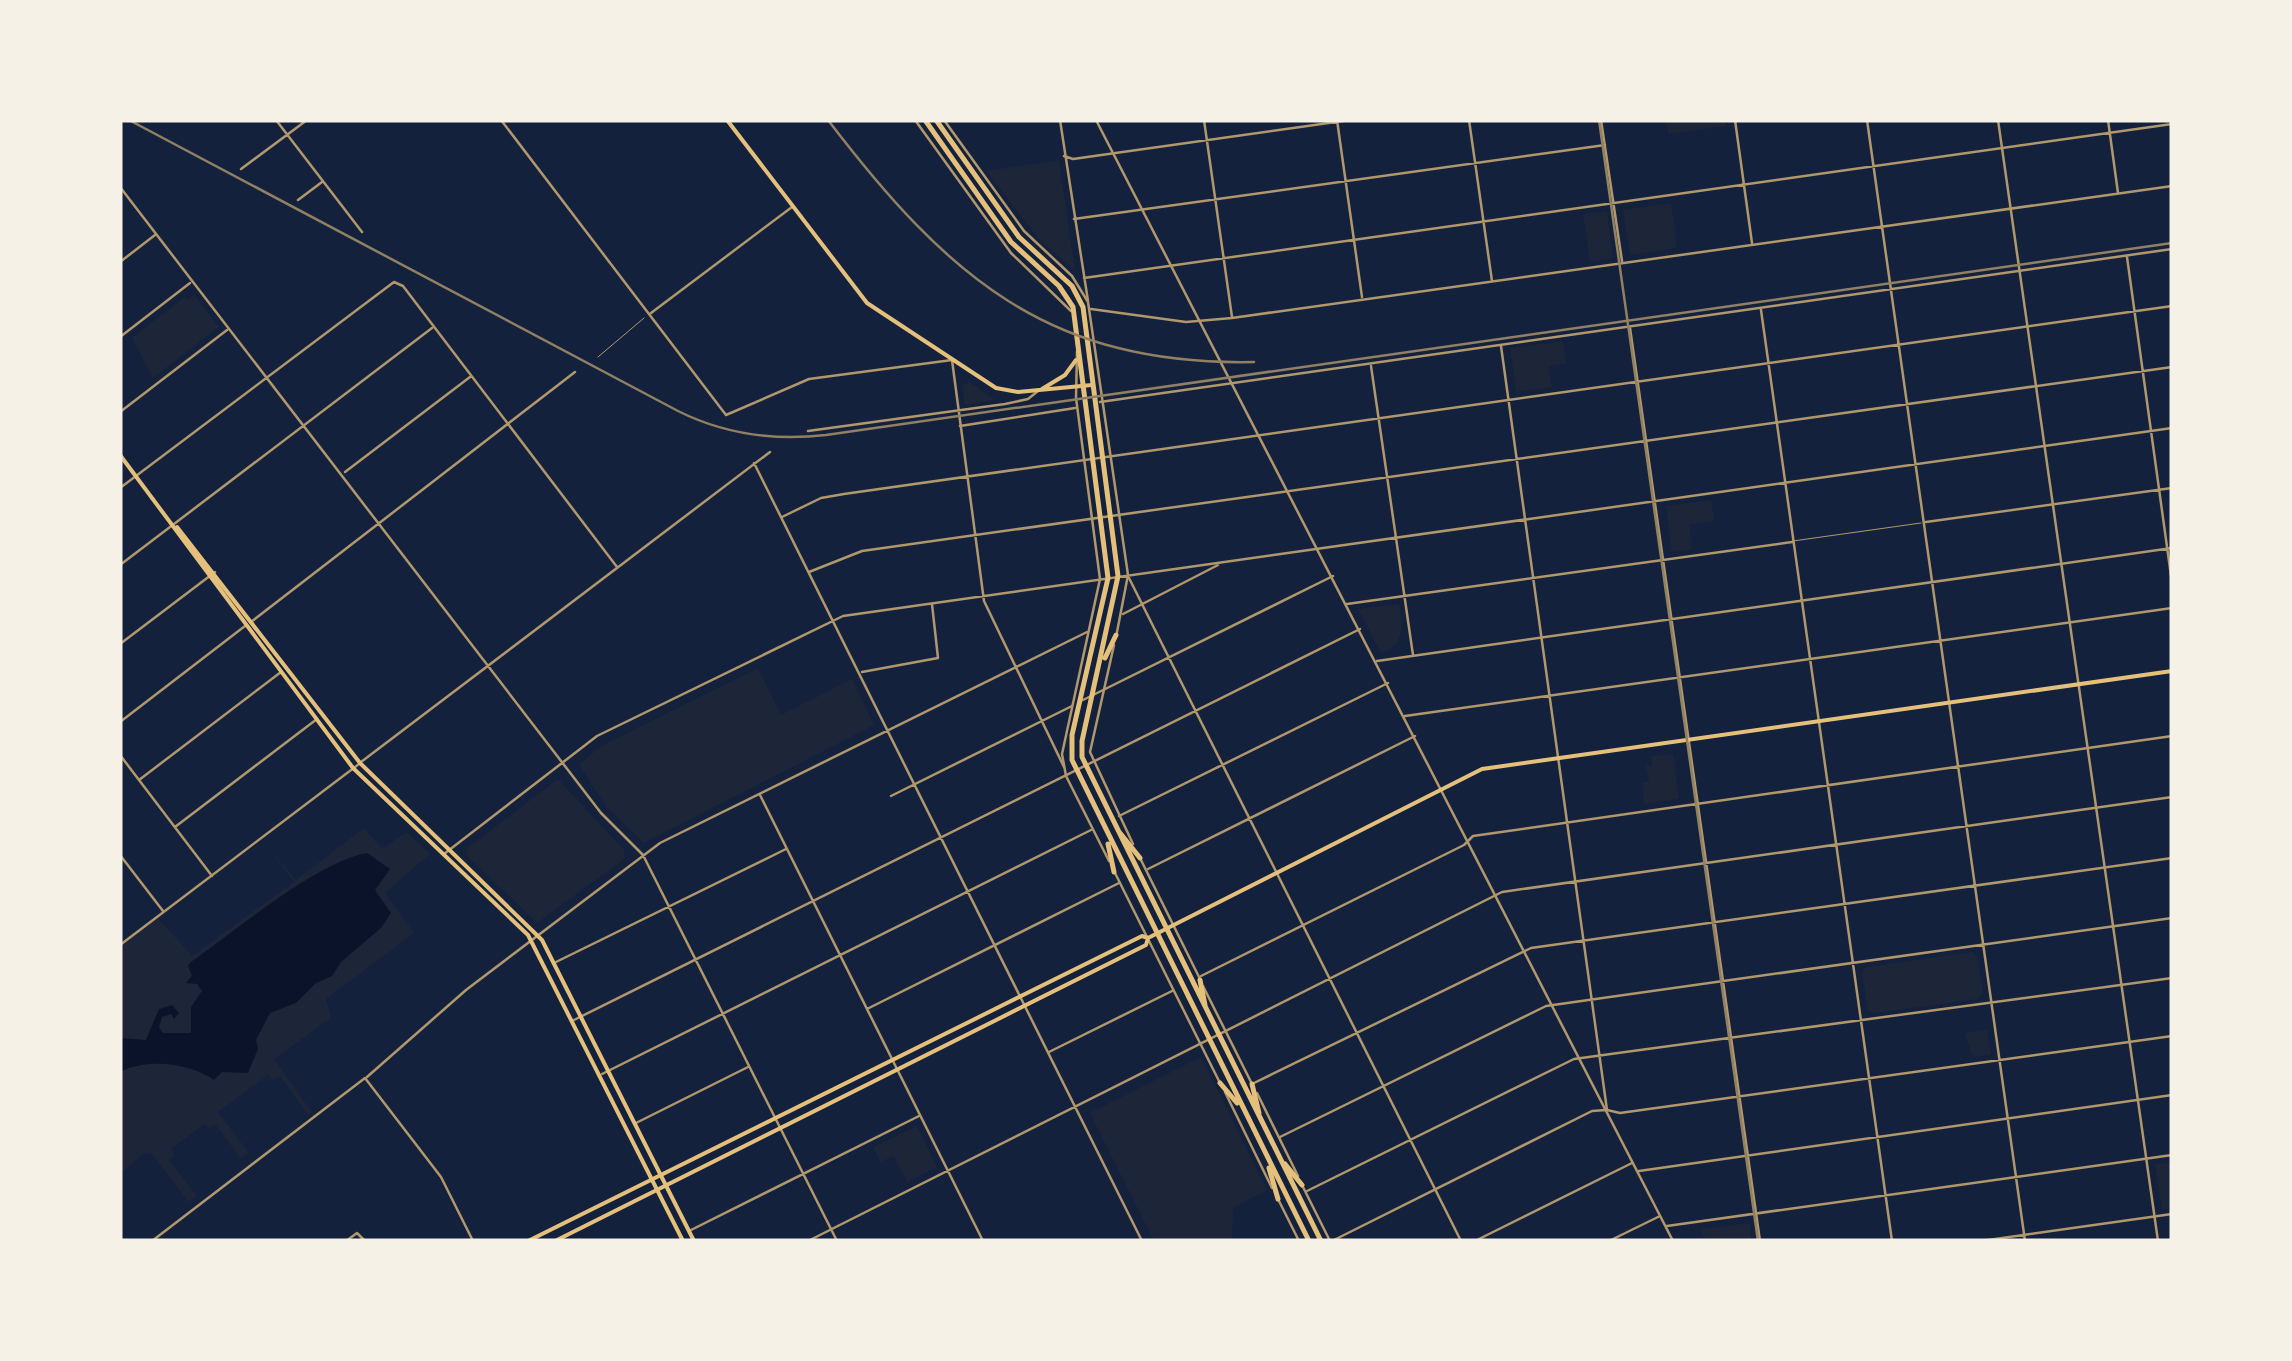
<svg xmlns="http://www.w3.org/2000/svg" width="2292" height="1361" viewBox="0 0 2292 1361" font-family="'Nunito Sans',sans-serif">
  <rect width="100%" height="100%" fill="#14213d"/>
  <!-- green -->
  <path fill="#1d2539" d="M1666,120H1725L1726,126L1668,134Z
    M1059,160L1075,271L1039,239L986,171Z
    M1671,203L1677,248L1630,255L1623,210Z
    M1607,211L1613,258L1590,262L1583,214Z
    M194,295L219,327L153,378L132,338L185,297L188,300Z
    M1563,341L1566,363L1549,366L1552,387L1516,392L1510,348Z
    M968,382H970L995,400L965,405L962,386Z
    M1711,500L1714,521L1689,525L1692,549L1672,552L1666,506Z
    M1399,604C1402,626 1406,645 1381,653L1358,609Z
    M758,668L781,715L852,679L874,725L644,843L607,808L579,764L603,745Z
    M1673,754L1679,799L1644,804L1642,783L1649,781L1646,766L1652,765L1651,756Z
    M558,779L624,850V859L537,923L466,855V849Z
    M364,828L382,849L407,832L430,854L385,893L414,933L326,999L331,1018L274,1059L312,1112L308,1115L280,1076L272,1080L268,1075L218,1112L249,1153L241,1159L215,1124L209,1129L204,1124L171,1149L175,1155L169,1160L197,1196L189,1202L151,1153L143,1154L120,1174V1068C147,1055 188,1057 212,1075L220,1067L241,1069L251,1064L255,1035L268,1012L379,926L383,911L374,899V888L387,872L371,857L353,859L195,969L204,990L192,1017L195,1033C173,1038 142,1043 120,1042V946L157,917L192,956L294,882L266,845L296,880Z
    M1972,952L1977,956L1983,992L1978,999L1874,1013L1868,1010L1862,972L1866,967Z
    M1987,1030L1991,1055L1973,1057L1965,1033Z
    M1201,1057L1267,1190L1233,1208L1232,1241H1154L1090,1113Z
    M917,1126L937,1167L907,1182L894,1156L880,1162L873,1147Z
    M2172,1162V1208L2162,1210L2155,1164Z
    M1750,1223L1751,1241H1706L1700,1229Z"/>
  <!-- water -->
  <path fill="#0b132b" d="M367,853L390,869L375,890L391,913L381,928L341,962L332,976L316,983L296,1003L270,1013L256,1040L258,1049L248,1073L222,1072L214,1080C189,1063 148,1058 120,1072V1038L146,1040L159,1009L172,1005L179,1013L174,1019L171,1014L162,1017L159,1027L163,1033H191V1007L202,991L197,984L186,983L192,976L188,966L191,962C234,932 318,861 367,853Z"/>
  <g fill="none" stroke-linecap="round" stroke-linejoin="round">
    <!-- service -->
    <path stroke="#b1986c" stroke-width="1" d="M1793,541L1921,523"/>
    <!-- pedestrian -->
    <path stroke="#b1986c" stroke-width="1" d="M598,357L644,318"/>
    <!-- minor -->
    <path stroke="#b1986c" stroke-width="2.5" d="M276,120L362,232
      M501,120L726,415L809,379L952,360L984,601L1064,767
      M1060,120L1088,301
      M1204,120L1232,317
      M1337,120L1362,297
      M1469,120L1492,281
      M1601,120L1622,261
      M1735,120L1752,243
      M1867,120L2025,1241
      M2108,120L2118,193
      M1064,156L1073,159L1350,120
      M241,169L307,120
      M120,187L601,813L643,855L837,1241
      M298,200L322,182
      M1074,219L1605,145
      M2127,257L2172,583
      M120,262L155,235
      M1084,278L2172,124
      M1091,309L1186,322L1232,318L2172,186
      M1761,310L1892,1241
      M651,313L792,207
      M1630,328L1760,1241
      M120,337L190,283
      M1501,346L1607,1110L1620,1113L2172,1036
      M1371,366L1413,655
      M1100,402L2172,249
      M120,412L227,330
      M960,426L1075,408
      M808,431L1005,404L1028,399L1038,391
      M754,463L1142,1241
      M345,472L470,377
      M120,488L394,282L403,286L617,567
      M782,517L821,498L844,494L2172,306
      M1926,522L2172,488
      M120,565L432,328
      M809,572L862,551L2172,367
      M1128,576L1461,1241
      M1347,604L1792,542
      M1123,614L1218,565
      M251,622L575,372
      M120,644L215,572
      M1377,661L2172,548
      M862,672L938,658L932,604
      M1083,700L1333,576
      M1405,716L2172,608
      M120,722L245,626
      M120,755L212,876
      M361,762L770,452
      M139,780L281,672
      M760,795L983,1241
      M891,796L1072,706
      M1119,816L1388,683
      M175,827L317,719
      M444,854L597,736L843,616L2172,428
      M120,855L163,911
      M1148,869L1415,736
      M556,962L786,849
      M1201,976L1464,845L1473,836L2172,736
      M867,1009L1119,883
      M574,1020L1360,629
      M1049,1052L1172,991
      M602,1074L1091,830
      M367,1077L466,990L660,843L1087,632
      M1252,1084L1531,948L2172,858
      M636,1123L748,1067
      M1280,1137L1546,1006L2172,918
      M1639,1171L2172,1095
      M1307,1191L1574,1059L2172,978
      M1667,1226L2172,1155
      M689,1231L919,1116
      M346,1241L357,1233L365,1241
      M808,1241L1502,892L2172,797
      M1475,1241L1632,1163
      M1609,1241L1660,1216
      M1981,1241L2172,1214"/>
    <!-- tertiary -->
    <path stroke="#b1986c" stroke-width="2.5" d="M915,120L1011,253L1071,311
      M944,120L1024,231L1072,276L1088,302L1128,575L1117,632
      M1096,120L1673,1241
      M1998,120L2158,1241
      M1077,351L1076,398L1100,579L1062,754L1066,776L1109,861
      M1114,645L1090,752L1133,844
      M1141,860L1200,979
      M1115,873L1219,1081
      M120,945L359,764
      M1203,986L1251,1082
      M1225,1092L1272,1188
      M1257,1093L1298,1176
      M1303,1187L1330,1241
      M1278,1199L1299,1241
      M152,1241L365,1078L441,1177L473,1241
      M1332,1241L1592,1111L1606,1110"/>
    <!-- secondary -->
    <path stroke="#e5c07b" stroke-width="4" d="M727,120L867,303L996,388L1018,392L1092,385
      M1042,389L1065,375L1076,360
      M120,455L353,768L528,935L683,1241
      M177,527L360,763L542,940L694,1241"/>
    <!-- primary -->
    <path stroke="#e5c07b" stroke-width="4" d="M528,1241L1142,936L1148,938L1482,769L2172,671
      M555,1241L1146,945L1148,938"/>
    <!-- trunk -->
    <path stroke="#e5c07b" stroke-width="5" d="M925,120L1011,242L1059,286L1073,307L1108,578L1072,735V760L1309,1241
      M936,120L1019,237L1072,286L1083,307L1118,576L1082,741V757L1321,1241
      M1105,658L1116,635
      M1120,833L1140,858
      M1108,844L1114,872
      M1200,980L1205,1005
      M1220,1083L1237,1103
      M1252,1084L1259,1113
      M1285,1164L1302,1185
      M1269,1168L1278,1199"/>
    <!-- rail -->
    <path stroke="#918062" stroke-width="2.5" d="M129,120L678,411C726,435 774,441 826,435L2172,243
      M828,120C947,276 1048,366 1254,362
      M1599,120L1758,1241"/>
  </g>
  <!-- border -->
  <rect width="2292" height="1361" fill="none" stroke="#f6f1e7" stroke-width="245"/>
</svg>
